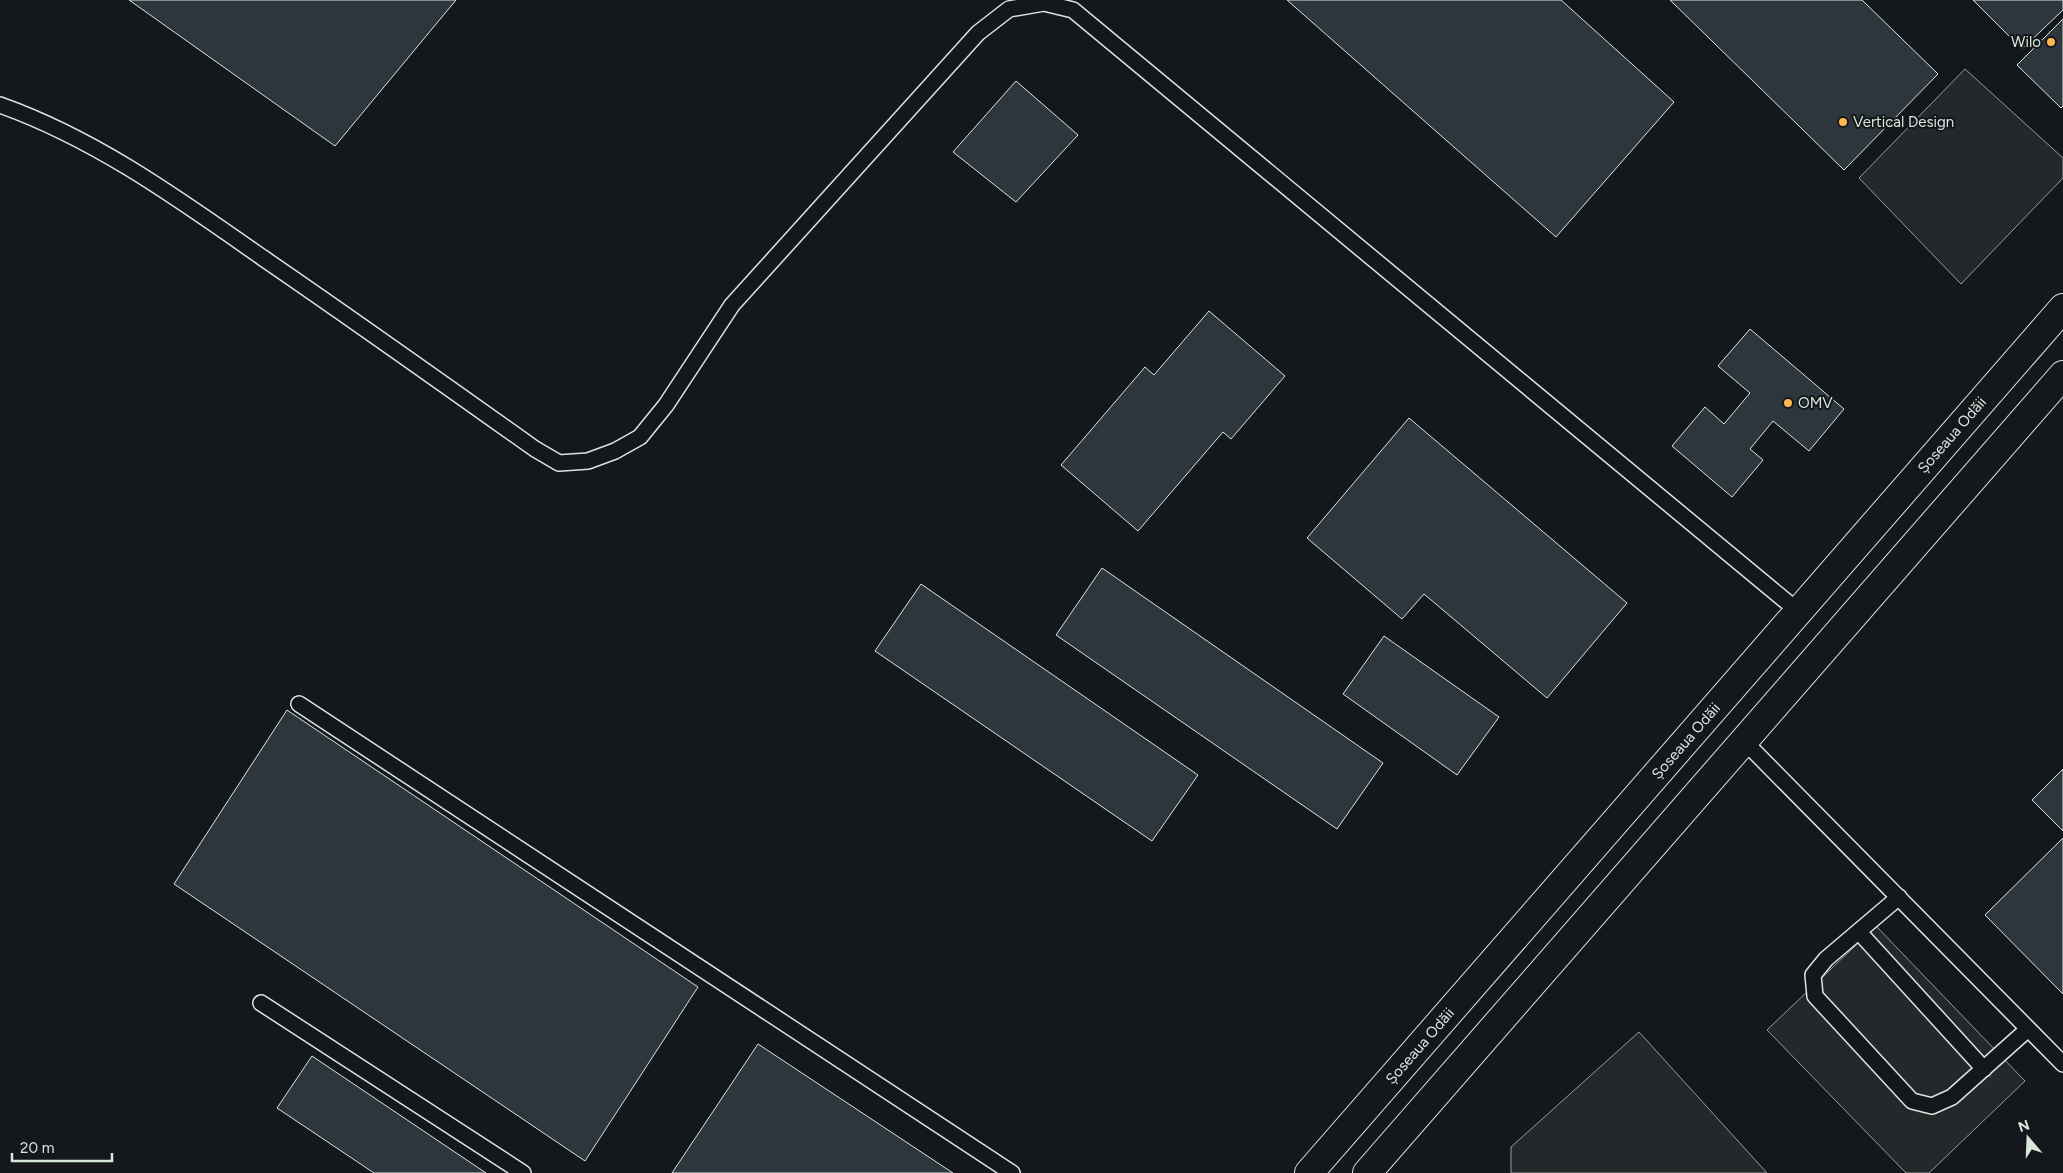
<svg xmlns="http://www.w3.org/2000/svg" width="2063" height="1173" viewBox="0 0 2063 1173" font-family="Figtree,sans-serif">
  <rect width="100%" height="100%" fill="#14181c"/>
  <!-- parking -->
  <path fill="#24282b" stroke="#939e99" d="M1965,69L2063,158V178L1961,284L1859,178Z
    M1876,926L2025,1081L1929,1173H1906L1767,1030Z
    M1639,1032L1767,1173H1511V1147Z"/>
  <!-- building -->
  <path fill="#2c363c" stroke="#d8e6dc" d="M129,0H456L335,146Z
    M1287,0H1561L1674,102L1556,237Z
    M1670,0H1862L1938,74L1844,170Z
    M1973,0H2063V10L2022,49Z
    M2063,19V106L2061,108L2017,65Z
    M1016,81L1078,135L1016,202L953,152Z
    M1209,311L1285,376L1231,439L1223,432L1138,531L1061,465L1145,367L1154,375Z
    M1750,329L1844,409L1809,451L1773,421L1750,449L1763,460L1732,497L1672,446L1705,407L1724,424L1750,393L1718,366Z
    M1409,418L1627,603L1547,698L1424,594L1402,619L1307,538Z
    M1102,568L1383,763L1337,829L1056,635Z
    M921,584L1198,775L1152,841L875,651Z
    M1384,636L1499,717L1457,775L1343,694Z
    M287,710L698,987L585,1161L174,884Z
    M2063,769V831L2032,800Z
    M2063,838V994L1985,915Z
    M758,1044L953,1173H672Z
    M312,1056L486,1173H374L277,1108Z"/>
  <g fill="none" stroke-linecap="round" stroke-linejoin="round">
    <!-- lane casing -->
    <g stroke="#d8e6dc" stroke-width="18">
      <path id="lane" d="M0,105C96,139 180,200 263,258C355,321 445,385 535,449L559,463L588,461L615,451L640,437L666,405L732,305L978,33L1009,9L1044,3L1073,10L1799,612
        M299,704L1012,1173
        M1743,740L2063,1064
        M1899,897L1826,959L1813,975L1815,996L1912,1101L1932,1106L1952,1097L2028,1029
        M1859,932L1984,1069
        M261,1003L523,1173"/>
    </g>
    <!-- primary casing -->
    <g stroke="#d8e6dc" stroke-width="30">
      <path id="primary" d="M1309,1173L2063,308
        M1367,1173L2063,375"/>
    </g>
    <!-- lane -->
    <use href="#lane" stroke="#14181c" stroke-width="15"/>
    <!-- primary -->
    <use href="#primary" stroke="#14181c" stroke-width="28"/>
  </g>
  <!-- markers -->
  <g fill="#ffb74d" stroke="#14181c" stroke-width="2">
    <circle cx="2051" cy="42" r="5"/>
    <circle cx="1843" cy="122" r="5"/>
    <circle cx="1788" cy="403" r="5"/>
  </g>
  <g text-anchor="middle" dominant-baseline="central" stroke-width="4" stroke-linejoin="round" paint-order="stroke">
    <!-- poi labels -->
    <g font-size="15" fill="#d8e6dc" stroke="#14181c" text-anchor="start">
      <text x="2041" y="42" text-anchor="end">Wilo</text>
      <text x="1853" y="122">Vertical Design</text>
      <text x="1798" y="403">OMV</text>
    </g>
    <!-- street labels -->
    <g font-size="15" fill="#d8e6dc" stroke="#14181c">
      <text transform="translate(1952 435) rotate(-49)">Șoseaua Odăii</text>
      <text transform="translate(1686 741) rotate(-49)">Șoseaua Odăii</text>
      <text transform="translate(1420 1046) rotate(-49)">Șoseaua Odăii</text>
    </g>
  </g>
  <!-- north arrow -->
  <g transform="translate(2028 1138) rotate(341)" stroke="#14181c" stroke-width="4" paint-order="stroke">
  <path d="M0-4L9 19L0 12L-9 19Z" fill="#d8e6dc"/>
  <text y="-8" font-size="14" font-weight="bold" text-anchor="middle" fill="#d8e6dc">N</text>
  </g>
  <!-- scale -->
  <path d="M12 1153v8h100v-8" fill="none" stroke="#d8e6dc" stroke-width="2.5"/>
  <text x="20" y="1153" font-size="15" fill="#d8e6dc" stroke="#14181c" stroke-width="4" paint-order="stroke">20 m</text>
</svg>
